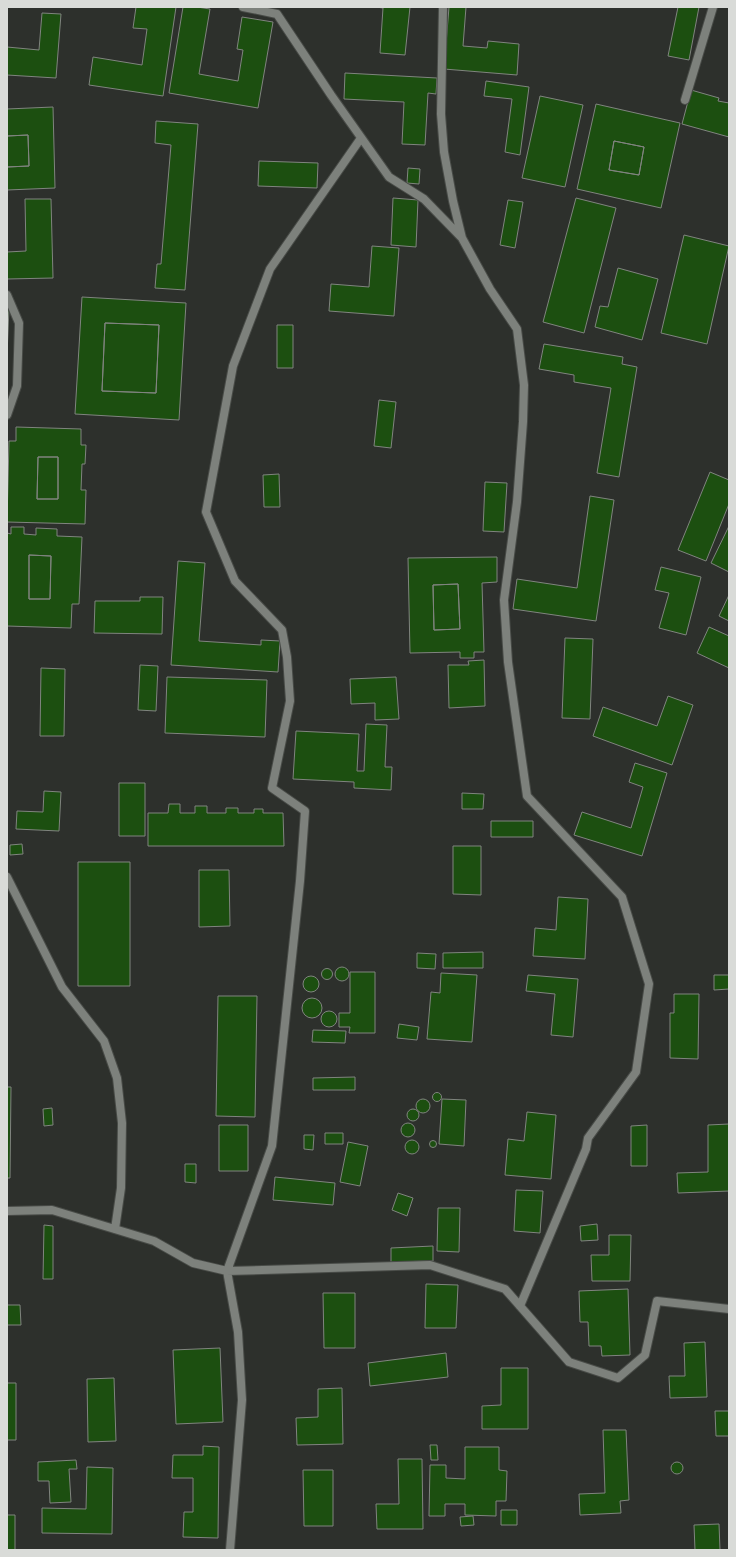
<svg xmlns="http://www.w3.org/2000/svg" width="736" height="1557" viewBox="0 0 736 1557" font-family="Poppins,sans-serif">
  <rect width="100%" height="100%" fill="#2d302c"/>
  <!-- building -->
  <path fill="#1c4f10" stroke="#80847f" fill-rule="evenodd" d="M136,7H176L163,96L89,85L93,57L142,65L147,29L133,28Z
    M183,7H197L210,9L199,74L238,81L243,50L237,49L242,17L273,22L258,108L169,93Z
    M376,7H410L405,55L380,53L383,8Z
    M449,7H466L463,46L487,48L488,41L519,44L517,75L444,69Z
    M678,7H699L689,60L668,56Z
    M42,13L61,14L56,78L7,75V47L39,50Z
    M345,73L437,78L436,94L428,93L425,145L402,144L404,102L344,99Z
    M486,81L529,87L520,155L505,152L512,99L484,96Z
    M691,90L719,98L718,101L729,103V137L682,124Z
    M540,96L583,105L565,187L522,178Z
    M596,104L680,123L661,208L577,189ZM614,141L644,147L639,175L609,170Z
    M53,107L55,188L7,190V167L29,166L28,135L7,136V109Z
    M156,121L198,124L185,290L155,288L157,264H161L171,145L155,143Z
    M28,135L29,166L7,167V136Z
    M614,141L644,147L639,175L609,170Z
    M259,161L318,163L317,188L258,186Z
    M408,168L420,169L419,184L407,183Z
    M393,198L418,200L416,247L391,245Z
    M576,198L616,208L584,333L543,322Z
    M25,199H51L53,278L7,279V252L26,251Z
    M508,200L523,202L515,248L500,245Z
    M684,235L729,246L707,344L661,333Z
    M372,246L399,248L394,316L329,311L331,284L369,287Z
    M618,268L658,279L642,340L595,327L600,306L608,307Z
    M82,297L186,303L179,420L75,414ZM105,323L159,325L156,393L102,391Z
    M7,308H9L7,355Z
    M105,323L159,325L156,393L102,391Z
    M277,325H293V368H277Z
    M544,344L623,357L622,364L637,367L619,477L597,473L611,388L574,382V375L539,369Z
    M379,400L396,402L391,448L374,446Z
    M16,427L81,429V445H86L85,464H82L81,490H86L85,524L7,522L9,441H16ZM38,457H58V499H37Z
    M38,457H58V499H37Z
    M710,472L729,480V504L706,561L678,550Z
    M279,474L280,507H264L263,475Z
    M485,482L507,483L504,532L483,531Z
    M590,496L614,500L596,621L513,609L517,579L577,588Z
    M729,526V572L711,563Z
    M11,527H24V534L36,535V528L57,529V536L82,537L79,604H72L71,628L7,626V533L11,534ZM29,555L51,556L50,599H29Z
    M29,555L51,556L50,599H29Z
    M497,557V582L482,583L484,652H474V658H460V652L410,653L408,558ZM458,584L460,629L434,630L433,585Z
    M178,561L205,563L199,641L261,645V640L280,641L278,672L171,665Z
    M661,567L701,577L686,635L659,628L669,593L655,590Z
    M458,584L460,629L434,630L433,585Z
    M729,595V621L719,616Z
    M140,597H163L162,634L94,633L95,601H140Z
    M709,627L729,636V668L697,653Z
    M565,638L593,639L590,719L562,718Z
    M484,660L485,706L449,708L448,665H469L468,661Z
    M140,665L158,666L156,711L138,710Z
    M41,668L65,669L64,736H40Z
    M167,677L267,680L265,737L165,733Z
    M396,677L399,719L375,720V703L351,704L350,679Z
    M668,696L693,705L672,765L593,736L603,707L657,726Z
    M366,724L387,725L385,767H392L391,790L354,788V782L293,779L296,731L359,734L357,771H364Z
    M635,763L667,773L642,856L574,835L582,812L631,828L643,787L629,782Z
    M119,783H145V836H119Z
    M44,791L61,792L59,831L16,829L17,811L43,812Z
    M462,793L484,794L483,809H462Z
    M169,804H180V813H195V806H207V813H226V808H238V813H254V809H263V813H283L284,846H148V813H168Z
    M491,821H533V837H491Z
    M22,844L23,854L10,855V845Z
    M453,846H481V895L453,894Z
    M78,862H130V986H78Z
    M199,870H229L230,926L199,927Z
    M558,897L588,899L585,959L533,956L535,928L556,930Z
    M483,952V968H443V953Z
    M417,953L436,954L435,969L417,968Z
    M335 974a7 7 0 1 1 14 0a7 7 0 1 1-14 0Z
    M321.5 974a5.5 5.5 0 1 1 11 0a5.5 5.5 0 1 1-11 0Z
    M350,972H375V1033H349L350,1027H339V1013H350Z
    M441,973L477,975L472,1042L427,1039L431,992L440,993Z
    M528,975L578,979L573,1037L551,1035L555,994L526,991Z
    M714,975H729V989L714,990Z
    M303 984a8 8 0 1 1 16 0a8 8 0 1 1-16 0Z
    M674,994H699L698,1059L670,1058V1013H674Z
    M218,996H257L255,1117L216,1116Z
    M302 1008a10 10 0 1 1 20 0a10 10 0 1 1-20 0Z
    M321 1019a8 8 0 1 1 16 0a8 8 0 1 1-16 0Z
    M399,1024L419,1027L417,1040L397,1038Z
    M313,1030L346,1031L345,1043L312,1042Z
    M355,1077V1090H313V1078Z
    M7,1087H11L10,1178H7Z
    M432.5 1097a4.5 4.5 0 1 1 9 0a4.5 4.5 0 1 1-9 0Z
    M442,1099L466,1100L464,1146L439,1144Z
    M416 1106a7 7 0 1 1 14 0a7 7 0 1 1-14 0Z
    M52,1108L53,1125L44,1126L43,1109Z
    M407 1115a6 6 0 1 1 12 0a6 6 0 1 1-12 0Z
    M527,1112L556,1115L551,1179L505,1175L508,1139L524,1141Z
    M401 1130a7 7 0 1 1 14 0a7 7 0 1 1-14 0Z
    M729,1124V1191L678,1193L677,1173L708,1172V1125Z
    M219,1125H248V1171H219Z
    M647,1125V1166H631V1126Z
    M325,1133H343V1144H325Z
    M304,1135H314L313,1150L304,1149Z
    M429.5 1144a3.5 3.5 0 1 1 7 0a3.5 3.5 0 1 1-7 0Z
    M405 1147a7 7 0 1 1 14 0a7 7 0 1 1-14 0Z
    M348,1142L368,1146L360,1186L340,1182Z
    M185,1164H196V1183L185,1182Z
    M275,1177L335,1183L333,1205L273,1200Z
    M516,1190L543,1191L540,1233L514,1231Z
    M398,1193L413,1198L407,1216L392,1210Z
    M438,1208H460L459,1252L437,1251Z
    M597,1224L598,1240L581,1241L580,1226Z
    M44,1225L53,1226V1279H43Z
    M609,1235H631L630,1281H592L591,1255H609Z
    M433,1246V1261L391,1262V1248Z
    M426,1284L458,1285L456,1328H425Z
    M628,1289L630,1355L602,1356L601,1346H589L588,1322H580L579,1291Z
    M323,1293H355V1348H324Z
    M7,1305H20L21,1325H7Z
    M705,1342L707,1397L670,1398L669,1376H685L684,1343Z
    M220,1348L223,1422L176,1424L173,1350Z
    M446,1353L448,1377L370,1386L368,1363Z
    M501,1368H528V1429H482V1406L501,1405Z
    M114,1378L116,1441L88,1442L87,1379Z
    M7,1383H16V1440H7Z
    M342,1388L343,1444L297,1445L296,1418L318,1417V1389Z
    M715,1411H729V1436H716Z
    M603,1430H626L629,1500L620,1501L621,1513L580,1515L579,1494L605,1493Z
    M430,1445H437L438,1460H431Z
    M203,1446L219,1447L218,1538L183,1537L184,1512H193V1478H172L173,1455H203Z
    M465,1447H499V1470L507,1471L506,1501H496V1516L465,1515V1504H445V1516H429L430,1465H446V1478L465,1479Z
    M398,1459H422L423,1529H377L376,1504H399Z
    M76,1460L77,1469H69L71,1502L50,1503L49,1481H38V1462Z
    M671 1468a6 6 0 1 1 12 0a6 6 0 1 1-12 0Z
    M87,1467L113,1468L112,1534L42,1533V1508L86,1509Z
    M303,1470H333V1526H304Z
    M501,1510H517V1525H501Z
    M7,1515H15V1550H7Z
    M473,1516L474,1525L461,1526L460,1517Z
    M719,1524L720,1550H695L694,1525Z"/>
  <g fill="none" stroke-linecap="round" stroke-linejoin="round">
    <!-- minor casing -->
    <g stroke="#484b47" stroke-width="10">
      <path id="minor" d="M243,7L277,14L331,95L389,177L424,199L461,237
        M443,7L441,114L444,152L453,201L462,238L490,289L517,329L524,385L523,422L517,502L504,600L508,662L527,796L622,897L649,984L636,1072L588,1138L586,1149L520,1306
        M685,100L713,7
        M7,295L19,323L17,386L7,415
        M7,877L62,987L104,1041L117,1078L122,1123L121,1188L115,1229
        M7,1211L52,1210L154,1241L193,1263L227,1271L430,1265L505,1289L569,1362L618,1378L645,1355L657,1301L729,1309
        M230,1550L242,1400L238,1332L227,1271L272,1146L300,881L305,811L272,788L290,701L287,657L282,630L235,581L206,512L233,366L270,269L361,138"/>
    </g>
    <!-- minor -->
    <use href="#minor" stroke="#7d817c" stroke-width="8"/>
  </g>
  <!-- border -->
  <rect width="736" height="1557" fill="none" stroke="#d9dbd8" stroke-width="16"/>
</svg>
